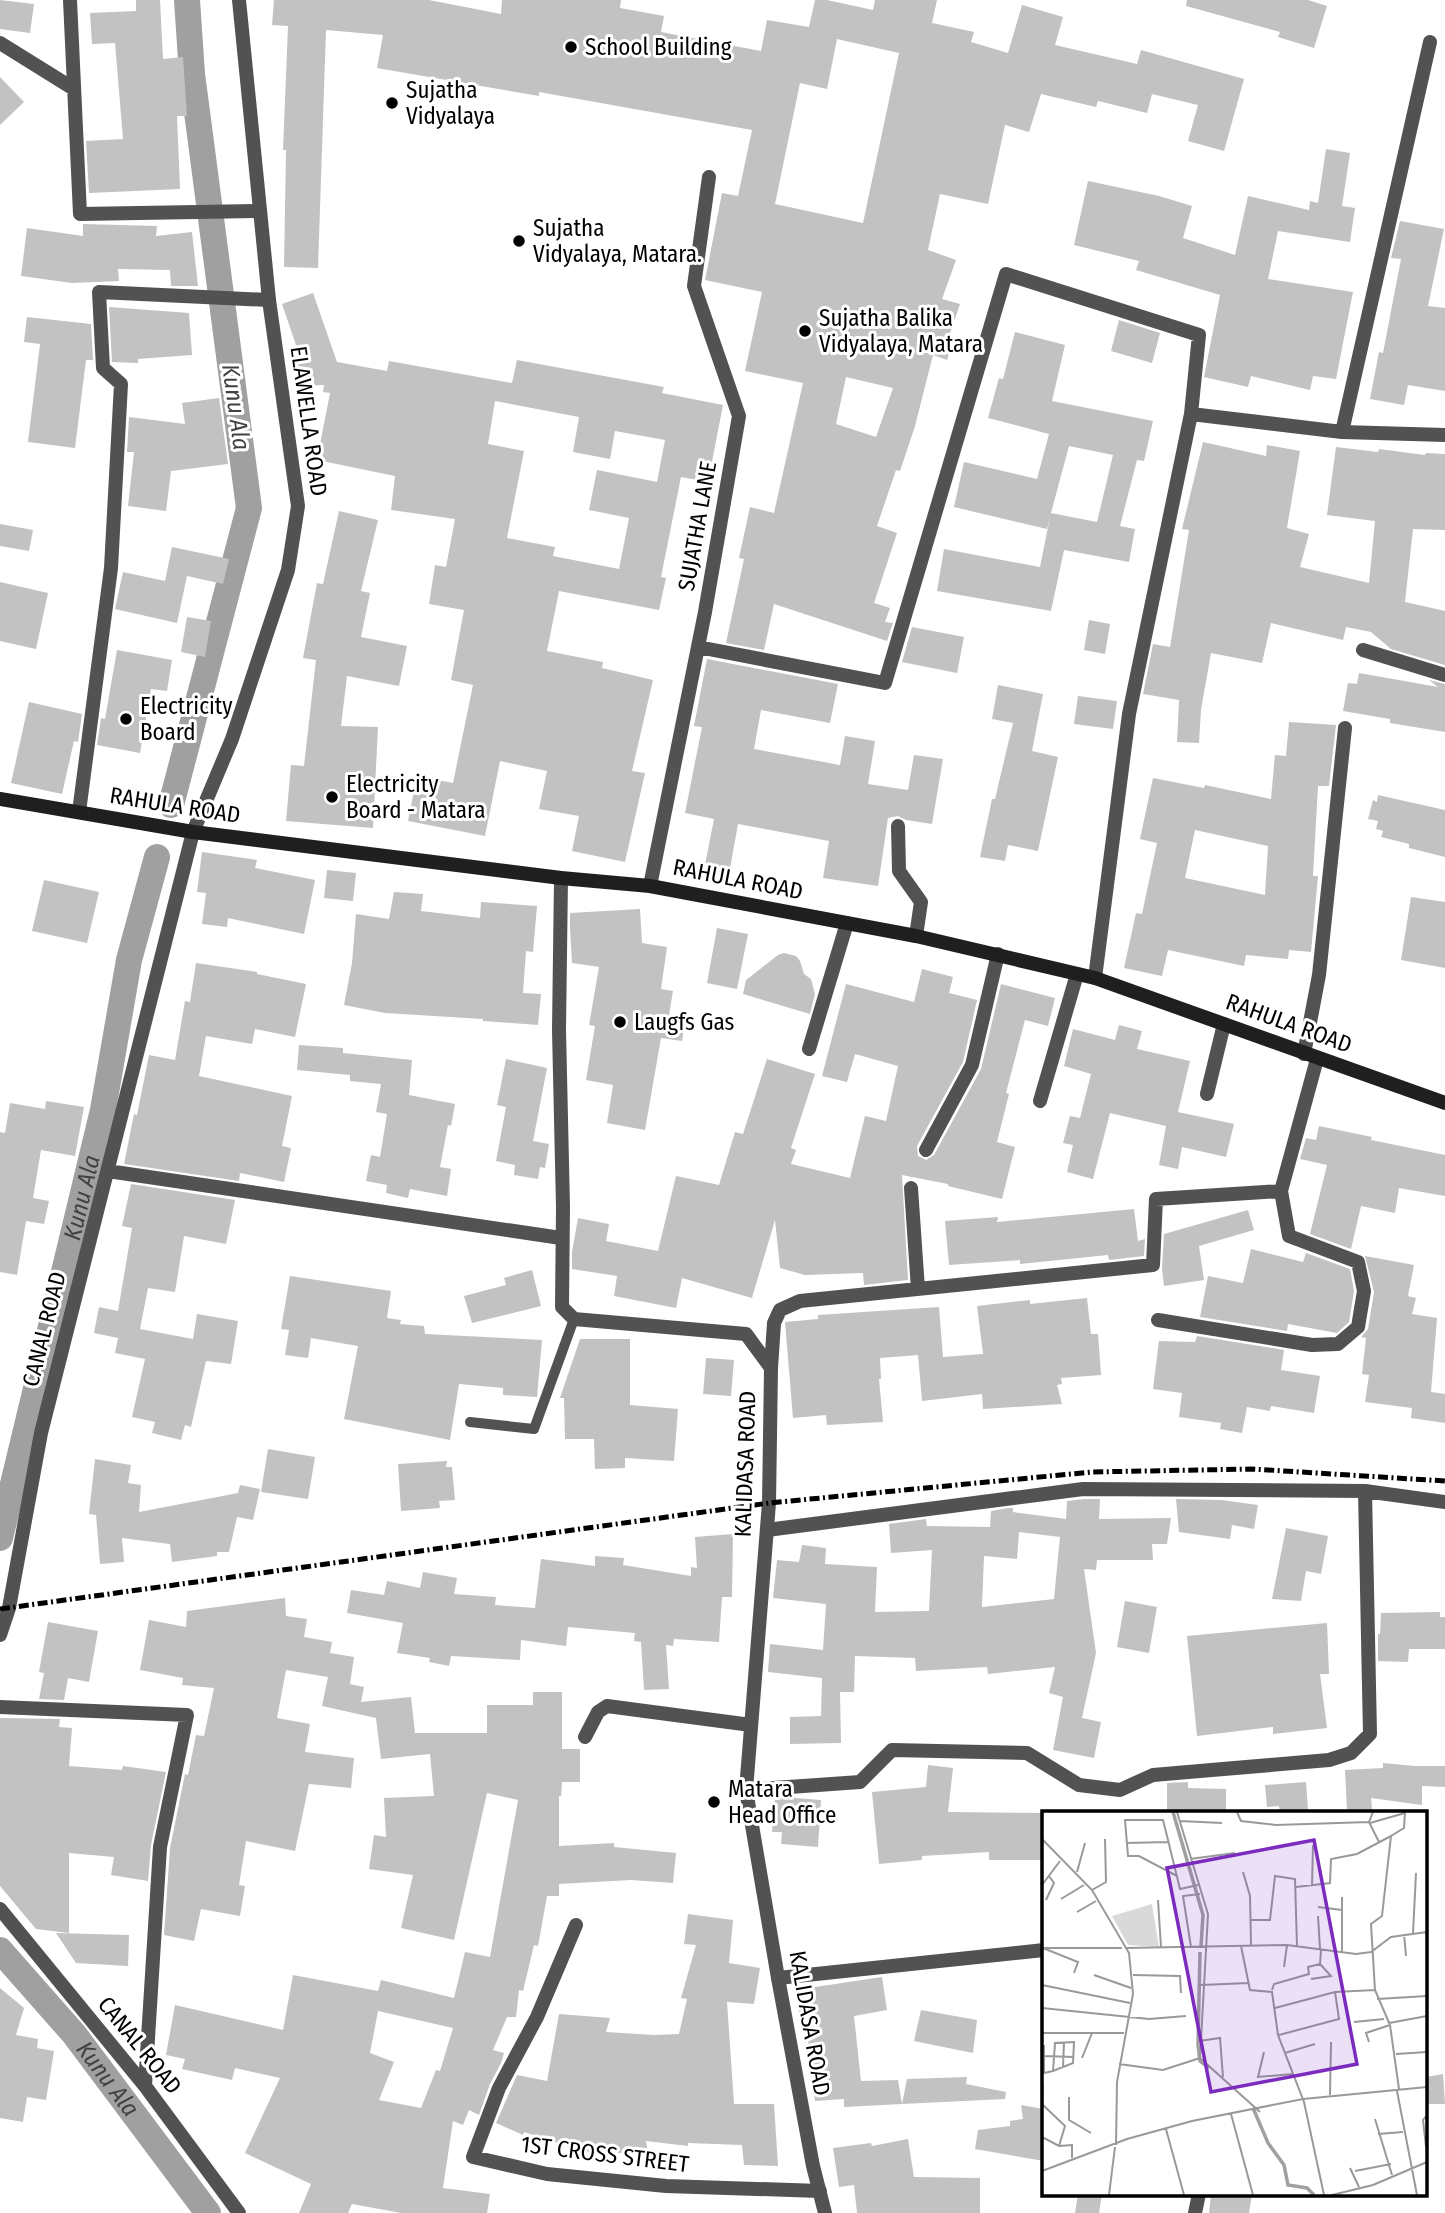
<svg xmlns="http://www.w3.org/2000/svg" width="1445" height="2213" viewBox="0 0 1445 2213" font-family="'Fira Sans Condensed',sans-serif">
  <rect width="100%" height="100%" fill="#fff"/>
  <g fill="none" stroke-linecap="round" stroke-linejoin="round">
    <!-- canal -->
    <g stroke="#a0a0a0" stroke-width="26">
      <path d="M171,805L249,508L192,74L187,0"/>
      <path id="s1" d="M0,1538L103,1110L129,960L157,857"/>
      <path id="s2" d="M0,1950L74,2034L208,2213"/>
    </g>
  </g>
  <!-- building -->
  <path fill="#c2c2c2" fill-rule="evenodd" d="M0,0L34,4L30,33L0,29Z
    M136,0H160L163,59L183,57L187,116H177L180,189L89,193L86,141L123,139L115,43L92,44L90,13L136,11Z
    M274,0H429L501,14L502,0H621L620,8L664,16L661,32L761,51L767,20L809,27L815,0H827L873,10L875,0H937L932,23L974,32L971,42L1008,53L1022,5L1063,17L1055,45L1137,64L1141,50L1244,79L1224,151L1188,141L1198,105L1152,94L1147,113L1098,101L1096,107L1041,94L1029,132L1005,125L988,204L940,194L928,250L956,260L942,299L960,304L948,339L953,340L947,360L933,355L915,426L900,471L896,470L877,526L897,533L874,603L890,608L885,622L893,623L887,641L774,604L764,650L726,643L744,559L739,558L750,507L774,513L803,383L745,371L762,292L705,280L722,193L738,196L752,130L539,92V96L377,68L383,35L326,30L318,268L284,267L286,150H283L288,26L272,25ZM837,39L899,53L863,223L775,204L800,83L827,89ZM846,377L893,388L876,437L836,424Z
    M1187,0H1308L1327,6L1314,48L1278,37L1280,32L1186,6Z
    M0,77L24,102L0,125Z
    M1326,149L1350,153L1342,206L1355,208L1350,242L1278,231L1268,279L1353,292L1336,379L1313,376L1310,390L1251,376L1248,387L1204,377L1220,295L1136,270L1139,261L1074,245L1088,181L1159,196L1192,206L1183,238L1235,255L1248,196L1309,210L1310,201L1318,203Z
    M1400,221L1444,229L1428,306L1445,308V391L1408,385L1404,405L1370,399L1379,352L1383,353L1401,259L1391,258Z
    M83,224L157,226L156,236L192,232L198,286H171L170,270L118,269L119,281L72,283L21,276L27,228L83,236Z
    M313,293L337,362L387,371L389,361L512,383L517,360L664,387L662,393L723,405L708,482L681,477L661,577L666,578L659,610L559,591L547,651L603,662L602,668L653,680L632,771L645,773L625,862L572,851L579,816L539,809L547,771L500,761L485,836L408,821L417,776L453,783L473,685L451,680L464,610L429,604L435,565L446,567L455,519L391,510L395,476L317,460L330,393L323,392L324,385L299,386L298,351L282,304ZM495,401L579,417L573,452L610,459L615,431L665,440L657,482L597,470L589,510L629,518L619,569L553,556L555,547L507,538L524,451L488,444Z
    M109,307L189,313L192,355L138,359V363L112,362Z
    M27,317L91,324L93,360H86L75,448L28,442L40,344L24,342Z
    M1119,320L1160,333L1152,363L1111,351Z
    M1015,332L1065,345L1052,401L1153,421L1144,461L1137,460L1120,526L1135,529L1129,562L1064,550L1051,611L937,591L944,549L1040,567L1050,517L1047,529L954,507L964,462L1037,479L1049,434L988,418L999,378L1003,379ZM1069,446L1113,455L1097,522L1051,513Z
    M219,398L228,464L171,471L166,511L128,506L134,452H127L129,417L185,424L182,403Z
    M1203,442L1266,456L1267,445L1300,451L1287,528L1309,534L1300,567L1369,583L1375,521L1327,515L1336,447L1378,452L1379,449L1425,455L1426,453L1445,454V530L1413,529L1405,602L1445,611V665L1391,649L1371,632L1346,627L1343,640L1271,623L1262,663L1211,653L1201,710L1199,743L1177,742L1179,700L1143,694L1153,644L1170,647L1189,530L1182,529Z
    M339,511L378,520L361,591L370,593L361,637L407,646L399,686L347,676L341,726L378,727L373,828L286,821L291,765L304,766L316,660L303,658L317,583L323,584Z
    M0,524L33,530L29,551L0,546Z
    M172,547L229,559L223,584L187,576L177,623L115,609L123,572L165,581Z
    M0,582L48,593L36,649L0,641Z
    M187,617L211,621L205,657L181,652Z
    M1089,620L1110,624L1105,654L1084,650Z
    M912,627L964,637L957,673L902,662Z
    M117,650L172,660L167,691L151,689L140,753L97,745L101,718L105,719Z
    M707,659L838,684L830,723L761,710L754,749L840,765L845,736L875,741L868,784L908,790L914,755L943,759L932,824L906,820L898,816L888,818L878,886L823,878L829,841L738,824L729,874L704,870L714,819L685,813L702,727L694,726Z
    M1359,673L1438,687L1429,680L1445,684V732L1390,723V719L1343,711L1348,683L1357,684Z
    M998,685L1043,694L1032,751L1058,757L1038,851L1008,845L1005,861L980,857L992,799H995L1013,723L992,719Z
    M1078,696L1117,701L1113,729L1074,724Z
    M29,702L82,714L78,742L74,741L62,794L11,783Z
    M1289,722L1336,725L1329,786H1318L1313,876H1318L1311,952L1289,950L1288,959L1246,955L1244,966L1168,950L1162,976L1124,968L1136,913L1142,914L1157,843L1140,839L1153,778L1204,788L1205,785L1271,799L1275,755L1286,756ZM1195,830L1268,846L1265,895L1185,878Z
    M1378,795L1445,810V857L1409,848V844L1381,837L1383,831L1376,829L1378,821L1368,819L1373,800L1377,802Z
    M202,852L257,860L255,868L315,880L304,934L228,918L227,927L202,924L206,893L197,892Z
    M327,870L356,873L353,901L324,898Z
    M44,880L99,892L87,943L32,931Z
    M394,892L423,894L421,911L480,918L481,902L537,906L533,952L526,951L523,993L541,994L538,1025L483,1021V1019L385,1013L344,1005L352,963L356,914L389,919Z
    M1411,897L1445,902V968L1401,960Z
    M640,909L642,943L667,947L661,989L673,991L669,1015L686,1017L682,1041L661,1038L645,1130L607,1123L613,1085L586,1080L595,1026L589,1025L599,967L572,963L570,928V913Z
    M717,928L748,934L737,989L707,983Z
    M784,953L796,956L800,961L804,974L811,979L815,994L810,1014L743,994L746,980L778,955Z
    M196,963L257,972V974L306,984L295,1037L255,1029L252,1044L206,1036L199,1076L292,1096L282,1146L291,1148L284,1182L240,1173L239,1181L124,1164L134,1114L137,1115L149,1055L175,1060L185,1001L190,1002Z
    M922,969L953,977L949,993L977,1000L963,1062L917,1146L918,1156L926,1160L934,1155L981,1069L1001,984L1055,998L1048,1026L1025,1020L1006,1093L1009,1094L997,1142L1015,1147L1002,1199L948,1186V1184L902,1175L908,1280L864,1285L863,1273L805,1275L780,1268L775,1220L752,1298L682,1278L676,1308L614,1296L617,1276L572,1269V1252L578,1218L609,1224L606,1241L658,1251L676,1176L719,1185L735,1132L743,1134L767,1059L815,1074L791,1148L796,1150L791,1164L850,1178L865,1116L886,1121L898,1066L855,1054L847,1082L822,1076L846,984L914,1002Z
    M1119,1025L1142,1031L1137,1049L1190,1061L1178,1112L1234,1124L1226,1157L1182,1147L1178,1169L1159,1165L1166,1126L1110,1113L1093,1179L1067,1172L1073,1145L1063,1143L1070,1116L1080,1118L1091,1074L1064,1066L1073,1029L1115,1040Z
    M299,1045L343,1048V1053L412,1060L409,1095L455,1104L451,1126L448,1125L440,1167L451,1169L447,1196L410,1189L408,1198L386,1193L387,1185L366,1181L371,1155L380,1157L387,1114L376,1112L381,1084L350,1081V1075L297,1070Z
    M506,1059L547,1068L533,1141L549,1144L545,1168L540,1167L538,1179L514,1175L515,1165L496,1161L506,1107L497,1105Z
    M46,1101L84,1107L75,1156L41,1150L33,1198L49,1201L44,1224L26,1221L17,1275L0,1272V1132L5,1133L10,1103L45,1109Z
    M1319,1126L1372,1137L1371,1140L1445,1155V1196L1399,1188L1395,1213L1361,1206L1351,1249L1310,1234L1327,1165L1300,1159L1306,1138L1316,1140Z
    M131,1184L235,1200L226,1244L184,1236L175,1292L148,1288L140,1329L193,1339L197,1314L238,1321L231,1364L206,1361L191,1427L185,1425L181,1440L152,1433L155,1422L132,1417L145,1359L115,1353L118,1338L94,1333L99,1307L118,1311L132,1228L122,1226Z
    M1134,1209L1138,1241L1145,1239L1144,1256L1109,1260L1108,1255L1020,1264V1260L949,1265L945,1221L998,1217L997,1222Z
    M1248,1210L1254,1230L1199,1246L1204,1280L1164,1286L1162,1269L1164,1234Z
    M1251,1249L1303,1262L1306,1253L1350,1269L1354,1291L1349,1322L1337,1333L1288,1324L1287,1331L1200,1317L1208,1276L1243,1283Z
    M1365,1256L1414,1265L1408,1296L1416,1298L1412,1314L1437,1318L1431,1392L1445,1394V1423L1411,1418L1412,1408L1365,1402L1369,1375L1362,1374L1366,1338L1361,1337L1368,1329L1374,1292Z
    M532,1270L541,1306L472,1323L464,1296L506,1285L504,1278Z
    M290,1276L391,1291L387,1318L401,1320L400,1324L424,1326L425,1334L542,1340L537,1397L503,1395V1388L459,1384L450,1440L344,1419L358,1346L311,1338L308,1358L285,1355L289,1330L281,1329Z
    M1087,1298L1091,1334H1098L1101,1375L1061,1378L1062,1384L1057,1385L1062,1404L983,1409L982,1394L922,1401L918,1355L880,1358L881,1379H879L883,1422L827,1425L826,1415L793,1418L785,1322L818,1319V1315L939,1307L943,1357L983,1354L977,1306L1030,1300V1304Z
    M1197,1336L1284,1350L1281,1370L1320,1376L1314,1413L1271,1406L1270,1411L1247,1407L1242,1433L1220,1429L1221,1423L1179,1417L1182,1393L1153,1389L1159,1341L1195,1342Z
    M580,1339H630V1405L678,1409L674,1461L625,1458V1468L595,1469L594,1439H565L564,1398H560Z
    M706,1358L734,1360L731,1396L703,1394Z
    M268,1449L315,1457L308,1499L261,1492Z
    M95,1459L131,1465L128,1483L141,1485L139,1512L238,1493L240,1485L260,1489L253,1520L237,1517L229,1552H217V1556L172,1562L170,1544L122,1538L124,1562L100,1564L96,1515L89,1514Z
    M447,1461L446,1467H452L455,1500L439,1501L440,1508L401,1511L398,1464Z
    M1084,1499H1100L1099,1519L1171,1518L1167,1544H1152L1153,1560H1097L1096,1570L1084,1569L1096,1653L1082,1718L1101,1722L1094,1758L1053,1750L1063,1697L1049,1693L1055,1667L988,1674L987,1667L916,1671L915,1658L855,1656L854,1692H840L841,1743L790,1744V1717L821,1716L822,1678L768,1672L770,1644L823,1650L826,1604L773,1598L777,1560L799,1562L802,1545L826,1548L825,1564L877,1567L875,1612L929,1611L932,1550L891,1553L889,1524L926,1519L927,1526L990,1527L991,1511L1008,1508H1013V1512L1066,1519L1067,1501ZM1019,1532L1060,1537L1054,1599L982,1607L984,1556L1017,1559Z
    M1176,1499L1222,1500L1258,1505L1254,1529L1232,1525L1230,1539L1179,1532Z
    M1286,1528L1328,1536L1321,1574L1306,1571L1301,1601L1272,1599Z
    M733,1534L732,1597H722L719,1642L674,1639L673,1646L666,1645L669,1689L644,1690L641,1642L634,1641L635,1633L568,1627L566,1646L521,1640L520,1660L451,1656L449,1666L429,1662L430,1658L397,1653L403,1623L347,1613L351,1590L384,1595L387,1581L420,1588L423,1572L457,1578L454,1594L496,1597L495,1605L535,1608L541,1559L595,1566V1556L624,1558L623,1565L691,1576V1567L697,1568L695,1537Z
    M285,1598L286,1616L307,1619L304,1637L332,1642L330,1653L354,1657L350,1684L364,1687L361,1702L411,1697L415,1733H487V1705H533V1692H562V1749H580V1782H562L561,1796H559V1846L614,1843V1847L676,1853L673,1883L631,1880L559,1884V1896H547L538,1946L534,1945L523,1991L519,1990L516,2017H507L493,2050L504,2053L501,2063L490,2084L479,2115L469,2110L463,2125L453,2121L443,2188L490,2194L487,2213H401L352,2204L348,2213H299L311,2184L245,2153L280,2078L235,2068L232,2080L182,2069L185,2059L166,2055L175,2005L283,2030L293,1975L378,1991L381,1980L454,1998L465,1952L490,1957L518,1800L487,1793L454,1940L401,1928L413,1875L369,1869L374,1835L386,1837L384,1798L434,1796L430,1754L381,1759L376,1718L322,1706L328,1677L286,1670L277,1718L310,1724L305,1752L354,1758L351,1788L309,1784L295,1851L246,1841L239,1885L245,1886L240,1916L201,1909L194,1941L164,1935L170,1848L185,1774L188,1775L196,1735L204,1736L214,1688L182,1685L183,1678L140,1670L149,1620L186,1627L187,1611ZM378,2011L453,2028L440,2071L436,2070L421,2108L379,2100L394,2062L370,2053Z
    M1125,1601L1157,1607L1149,1653L1117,1647Z
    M1440,1612V1617H1445V1649H1409L1408,1662L1378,1661V1634H1380L1381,1613Z
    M48,1622L98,1631L89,1682L68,1678L64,1700L39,1699L44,1673L39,1672Z
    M1327,1623L1329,1674H1320L1327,1728L1273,1734V1727L1197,1736L1187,1636Z
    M0,1718L60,1719L59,1727L72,1728L69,1766L122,1770L123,1766L166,1772L151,1845L148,1881L111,1875L114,1857L69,1853V1933L36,1929L0,1886Z
    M1383,1763L1415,1766H1445V1787L1422,1786V1805L1371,1798L1372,1810L1347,1811L1345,1770L1383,1768Z
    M928,1765L953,1768L948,1812L1044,1813V1860H989V1852L922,1856V1860L879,1864L872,1792L926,1787Z
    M1188,1782V1788L1226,1789V1812H1167V1783Z
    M1306,1782L1308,1810L1280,1812L1279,1806L1267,1807L1265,1785Z
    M783,1797L821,1800L818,1847L781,1844L782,1832H772L775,1798Z
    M688,1914L733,1920L729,1963L760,1968L754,2004L727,2002L734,2104H774L778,2166L744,2165L742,2145L688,2143V2146L646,2141L648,2153H590L524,2132L523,2135L496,2123L517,2075L547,2081L559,2014L610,2018L606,2032L654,2035L679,2034L687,1999L681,1998L696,1945L684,1944Z
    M56,1933L129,1935L128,1966L76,1963Z
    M882,1977L887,2010L854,2016L861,2081L898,2080L902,2104L844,2107V2099L815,2101L806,2023L801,2024L795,1990Z
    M0,1988L24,2008L16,2035L38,2039L37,2048L54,2051L46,2100L27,2097L23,2122L0,2118Z
    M921,2010L977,2020L973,2053L914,2041Z
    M1443,2074L1445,2104H1426V2077Z
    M967,2077L966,2084L1006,2092L1005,2099L902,2104L907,2079Z
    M1021,2105L1044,2109V2161L975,2149L978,2130L1010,2126V2121L1023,2119Z
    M908,2139L914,2177L980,2178V2213H857L854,2185L839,2187L833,2148L871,2143L872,2146Z
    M1078,2194H1102L1099,2213H1075Z
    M1211,2194H1252L1249,2213H1209Z"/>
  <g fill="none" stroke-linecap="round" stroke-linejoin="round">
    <!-- service -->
    <path stroke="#525252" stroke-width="10" d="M470,1422L534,1429L574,1319"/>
    <!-- minor -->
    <path stroke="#525252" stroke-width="14" d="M70,0L80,214L260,211
      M0,43L74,89
      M1191,414L1342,432L1445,435
      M1342,432L1430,42
      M698,647L885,683L1006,274L1199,335L1191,414L1129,714L1095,978
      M1363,650L1445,675
      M79,812L111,568L121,384L103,368L99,292L269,300
      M898,826L899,871L921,902L916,936
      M650,886L705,612L739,416L694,286L709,177
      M809,1049L847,923
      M1304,1054L1319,975L1345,728
      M1207,1094L1224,1024
      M1040,1101L1077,974
      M926,1150L972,1065L998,954
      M108,1171L561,1238
      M911,1188L918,1289
      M1158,1320L1312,1345L1338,1344L1358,1327L1364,1291L1358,1262L1289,1236L1281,1191
      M771,1368L774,1323L780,1310L800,1301L1153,1265L1156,1199L1281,1191L1317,1059
      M767,1530L1083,1489L1365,1491L1445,1502
      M0,1635L9,1608L41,1433L193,832
      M0,1707L187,1715L160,1847L145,2086
      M585,1737L598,1712L607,1706L751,1725
      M746,1790L860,1782L892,1750L1027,1753L1079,1785L1120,1790L1153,1775L1329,1760L1351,1753L1370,1734L1365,1491
      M0,1909L145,2086L239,2213
      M576,1925L537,2017L499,2088L473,2157L547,2174L666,2186L820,2191
      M778,1978L1044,1950
      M1195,2213L1199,2194"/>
    <!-- tertiary -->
    <path stroke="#525252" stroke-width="14" d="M193,832L232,739L288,570L298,506L269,300L239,0
      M561,878L559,1030L563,1207L562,1307L574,1319L746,1334L771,1368L769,1503L746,1790L778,1978L813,2166L825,2213"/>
    <!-- secondary -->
    <path stroke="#1f1f1f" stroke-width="14" d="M0,799L193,832L561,878L650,886L916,936L1095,978L1445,1103"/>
    <!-- rail -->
    <path stroke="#000" stroke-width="5" stroke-dasharray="10 3.5 2 3.5" stroke-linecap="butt" d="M0,1609L769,1503L1092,1472L1252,1469L1445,1481"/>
  </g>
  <!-- markers -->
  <g fill="#000" stroke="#fff" stroke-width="2.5">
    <circle cx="571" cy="47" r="7"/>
    <circle cx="392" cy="103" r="7"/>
    <circle cx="519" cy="241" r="7"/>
    <circle cx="805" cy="331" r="7"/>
    <circle cx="126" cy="719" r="7"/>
    <circle cx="332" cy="797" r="7"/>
    <circle cx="620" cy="1022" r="7"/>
    <circle cx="714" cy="1802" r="7"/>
  </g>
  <g text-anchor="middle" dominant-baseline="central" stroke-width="6" stroke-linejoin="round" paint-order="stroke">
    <!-- poi labels -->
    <g font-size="23" fill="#000" stroke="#fff" text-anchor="start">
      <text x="585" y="47">School Building</text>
      <text x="406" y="90">Sujatha<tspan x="406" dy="26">Vidyalaya</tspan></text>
      <text x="533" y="228">Sujatha<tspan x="533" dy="26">Vidyalaya, Matara.</tspan></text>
      <text x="819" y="318">Sujatha Balika<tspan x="819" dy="26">Vidyalaya, Matara</tspan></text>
      <text x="140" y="706">Electricity<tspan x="140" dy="26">Board</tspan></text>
      <text x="346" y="784">Electricity<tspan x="346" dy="26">Board - Matara</tspan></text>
      <text x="634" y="1022">Laugfs Gas</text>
      <text x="728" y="1789">Matara<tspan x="728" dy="26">Head Office</tspan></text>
    </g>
    <!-- street labels -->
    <g font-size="23" fill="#000" stroke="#fff">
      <text transform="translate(309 421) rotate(82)">ELAWELLA ROAD</text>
      <text transform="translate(697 526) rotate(-80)">SUJATHA LANE</text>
      <text transform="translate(175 805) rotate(9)">RAHULA ROAD</text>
      <text transform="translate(738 879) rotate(11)">RAHULA ROAD</text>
      <text transform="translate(1289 1023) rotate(20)">RAHULA ROAD</text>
      <text transform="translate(44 1329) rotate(-76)">CANAL ROAD</text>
      <text transform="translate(745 1464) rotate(-88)">KALIDASA ROAD</text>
      <text transform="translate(810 2023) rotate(80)">KALIDASA ROAD</text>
      <text transform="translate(140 2045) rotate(51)">CANAL ROAD</text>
      <text transform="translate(605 2154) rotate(7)">1ST CROSS STREET</text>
    </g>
    <!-- water labels -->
    <g font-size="24" font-style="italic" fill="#414141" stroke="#fff">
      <text transform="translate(236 407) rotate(82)">Kunu Ala</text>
      <text stroke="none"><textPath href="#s1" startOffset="350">Kunu Ala</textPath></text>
      <text stroke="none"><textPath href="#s2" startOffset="168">Kunu Ala</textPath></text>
    </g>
  </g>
  <!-- overview -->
  <g transform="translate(1042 1811)">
    <rect width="385" height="385" fill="#fff"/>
    <path d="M110,93L117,136L86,134L70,105Z" fill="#d9d9d9"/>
    <path fill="none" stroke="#a0a0a0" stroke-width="3.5" d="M131,1L161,104L159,135M158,141L156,234L158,250L167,257M211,297L226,332L242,354L246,374L265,377L272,384"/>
    <path fill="none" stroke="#999" stroke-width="2" d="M135,1L166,103L158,247L218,301M195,1L199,10L234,14L327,11M331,1L327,11L337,31M138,10L180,12M328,12L363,2M0,28L50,79L87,142L91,183L75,271L74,334M84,32L126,31M148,48L193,42M35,61L43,32M201,61L208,85L209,134M135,65L97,45H86L83,9H121L126,29L138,78L156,74M0,74L18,50M270,75L271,34M254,76L288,72L289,48L315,43L349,25M50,79L64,71L63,28M300,86V142M19,88L42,74M4,89L12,72L7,65M116,89L119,136M276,96L300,99M35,101L54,90M276,105L278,138M209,109H228L233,65L253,68L255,135M371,122L374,62M362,123L364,145M199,135L208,179L230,181L236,224L262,291L282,384M149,136L141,85L158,83M0,137H80M1,137L36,151L32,162M83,137L245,134L314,143L329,141L349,126L385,121M242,156L245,134M52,164L89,177M91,164L138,165L139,182M269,168L289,165L278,153M0,174L88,192M159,174L206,172M230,179L232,173L267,163L266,156L278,153L279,139M335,188L385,185M0,197L107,208L144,205M233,197L293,181L333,179M312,211L342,208M347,212L385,205M0,222H82M237,224L297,208L293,181M157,230L178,227L181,266M327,231L324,222L348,214M2,234V262L11,260L31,252L32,231L13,232L11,260M222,241L216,266L251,263M243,242L273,233M354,243L385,241M2,245L31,246M40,247L50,222M77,253L121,259L158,247M21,256L22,231M1,275L0,293L23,315L17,335M357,278L348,214L333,179L329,113L340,105L349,25L362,17L363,1M355,280L375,384M288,284L289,231M27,286V309L49,322M189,303L211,384M333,308L350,364M124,318L142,384M336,323L361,321M0,326L17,335L30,334V347M384,336L381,309L385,304M308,357L317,376M0,360L85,328L150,310L261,288L385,276M313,360L349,353M67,384L73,336M290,384L331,374L385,351"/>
    <path fill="#7b2cbf" fill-opacity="0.15" stroke="#7b2cbf" stroke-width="3.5" d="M272,29L315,253L169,281L125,57Z"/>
    <rect width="385" height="385" fill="none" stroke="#000" stroke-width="3.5"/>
  </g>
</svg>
